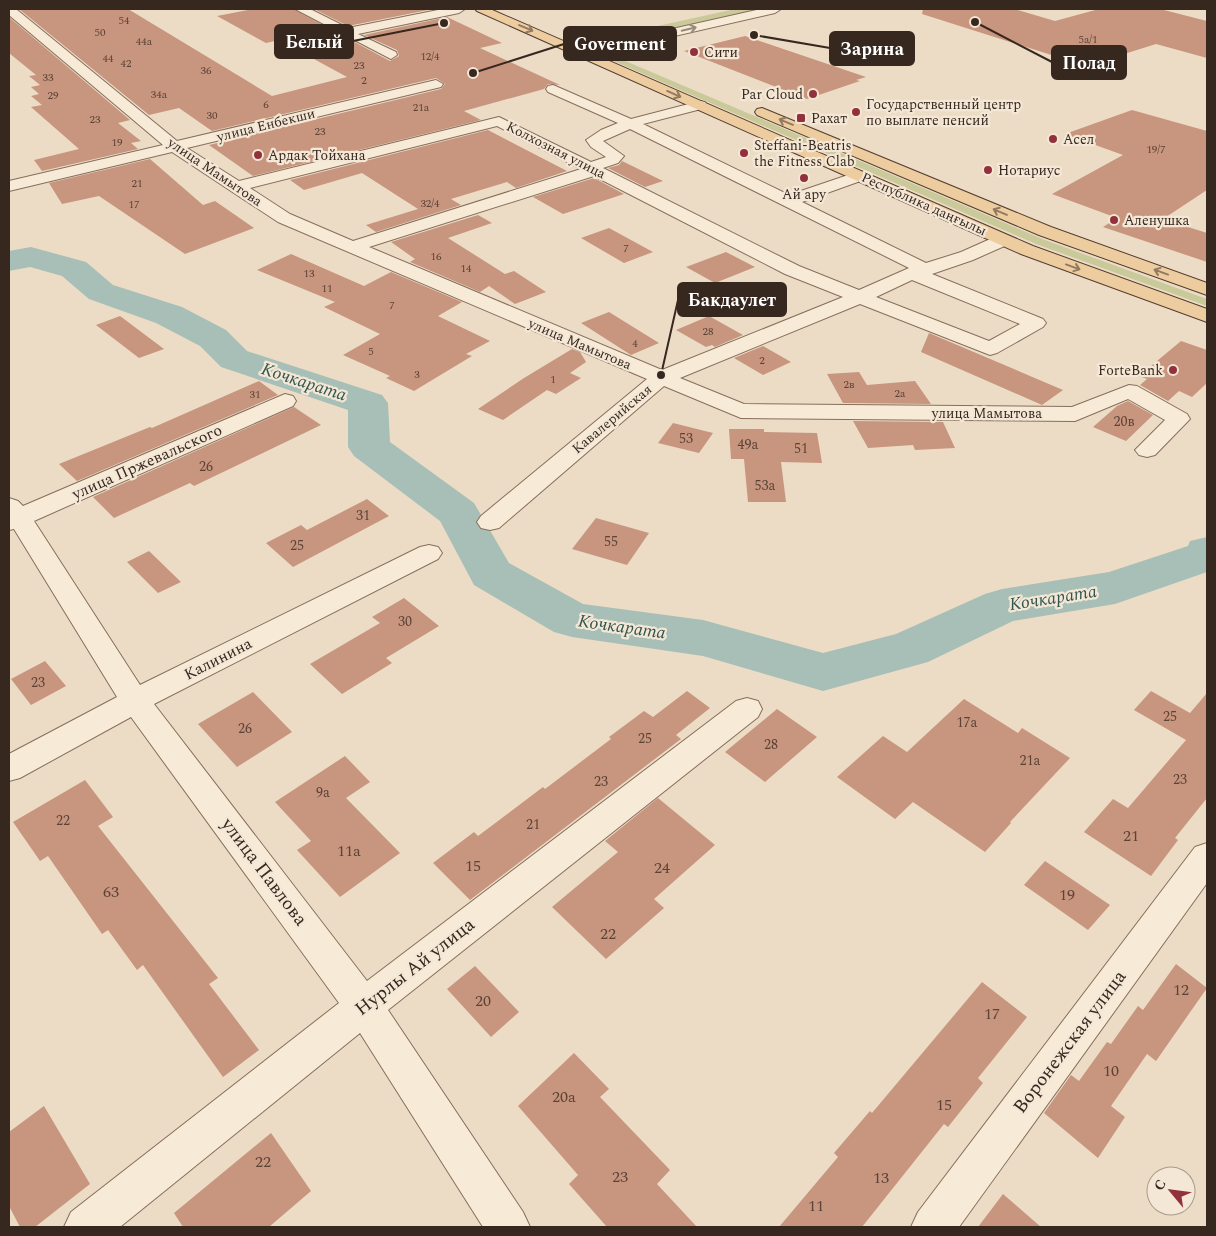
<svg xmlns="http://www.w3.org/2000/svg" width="1216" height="1236" viewBox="0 0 1216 1236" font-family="Spectral,serif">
  <rect width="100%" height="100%" fill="#ecdcc6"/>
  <!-- green -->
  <path fill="#c9c99a" d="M735,9H760L620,40L612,36Z
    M609,54L1045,240L1207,299V306L1036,244L602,56Z"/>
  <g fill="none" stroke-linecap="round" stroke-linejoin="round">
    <!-- river -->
    <path fill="#a7bfb6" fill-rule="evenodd" d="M31,247L86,262L113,285L182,307L226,330L247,351L382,395L388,403L390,442L474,503L509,563L583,604L703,620L823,653L896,634L985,594L1002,589L1109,572L1188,546L1190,541L1207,537V572L1115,604L1013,621L928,662L823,691L703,656L572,637L554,632L474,585L440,521L354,456L348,447V410L221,367L200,346L156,323L89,299L62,276L30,267L9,271V251Z"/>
  </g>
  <!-- building -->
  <path fill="#c8957e" d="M19,9H128L272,96L347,77L279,40L266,43L217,16L253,9H293L390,61L399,56L397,50L364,35L447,17L502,43L480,48L560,85L548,84L544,89L464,111L481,120L253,176L209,145L441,89L445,84L436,78L212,131L179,108L149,115Z
    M314,9H424L428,10L348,26Z
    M923,9H1014L1055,21L1099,9H1160L1207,21V58L1156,44L1086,66L922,14Z
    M9,17L130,120L118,123L141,141L131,143L138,149L42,171L34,160L79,149L31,107L42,105L31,96L39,94L31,87L40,85L29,76L36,75L9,53Z
    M745,36L866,77L856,80L860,81L807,99L684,51Z
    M1132,110L1207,131V190L1163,219L1207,233V262L1103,227L1117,218L1052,194L1123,155L1065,134Z
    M488,130L567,171L516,188L507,182L451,199L461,205L376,232L366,225L418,209L362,173L304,190L290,180Z
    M150,159L203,205L215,201L254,228L185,254L99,196L62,204L49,183Z
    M622,161L663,181L645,187L608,168L619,165Z
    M594,178L624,194L563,214L533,197Z
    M478,215L492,223L448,238L505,274L514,271L546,292L515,304L489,286L480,292L410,262L415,259L391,242Z
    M609,228L653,252L624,263L581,238Z
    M726,252L755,267L715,283L686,267Z
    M291,254L364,286L391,272L462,302L438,316L490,341L466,354L472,356L414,391L386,378L390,376L343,355L380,334L324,307L335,302L257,270Z
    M609,312L659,343L631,355L581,323Z
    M120,316L164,349L139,358L96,325Z
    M709,316L743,335L715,347L712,345L706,347L676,330Z
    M929,333L1063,390L1042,405L921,352Z
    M1181,341L1207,350V383L1192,397L1179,391L1168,401L1140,385L1147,379L1139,376Z
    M763,346L791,362L763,375L734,358Z
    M572,349L580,352L586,362L570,373L581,378L556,394L547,390L503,420L478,409L524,378Z
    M859,372L867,385L915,381L931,404L843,403L827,374Z
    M259,381L278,395L77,481L59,464L150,427L152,428Z
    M1128,401L1153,415L1126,441L1093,427L1117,406Z
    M294,407L321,425L194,486L190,483L114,518L93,497Z
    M853,421L943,422L955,448L915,450L913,445L868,448Z
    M673,423L713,433L699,453L658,443Z
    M729,429H764V432L817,433L822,463L781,462L786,502H748L744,459H731Z
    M367,499L389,516L293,567L266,543L301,525L307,530Z
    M596,518L649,533L627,565L572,549Z
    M149,551L181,582L158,593L127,562Z
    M404,598L439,626L386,658L392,663L342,694L310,664L380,623L372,617Z
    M45,661L66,686L31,705L11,679Z
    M687,691L710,708L676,735L681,739L470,900L433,863L474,832L478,836L543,787L545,789L611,739L609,737L644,711L653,717Z
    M1151,691L1190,713L1207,693V798L1175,838L1178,840L1151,876L1084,832L1113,799L1128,808L1186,740L1134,710Z
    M253,692L292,732L237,767L198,724Z
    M964,699L1018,733L1022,728L1070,758L1010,822L1011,823L985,852L913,802L895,819L837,777L883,736L907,752Z
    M777,709L817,737L765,782L725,752Z
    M345,756L370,782L346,798L400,853L340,897L297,850L311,841L275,802Z
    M85,780L113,817L98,826L218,978L209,984L259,1050L223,1077L143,965L137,970L108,930L102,934L48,856L40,861L13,822Z
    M658,798L715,845L654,899L664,908L606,959L552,907L618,852L605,841Z
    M1045,861L1110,905L1088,930L1024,885Z
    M1176,964L1207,988L1156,1061L1147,1054L1111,1106L1125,1117L1098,1158L1044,1113L1071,1075L1079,1081L1107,1042L1111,1044L1138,1006L1143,1010Z
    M475,966L519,1012L491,1037L447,989Z
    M982,982L1027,1017L978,1078L983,1083L948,1127L944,1124L862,1227H779L838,1157L834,1153L870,1111L872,1113Z
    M574,1053L609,1089L600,1097L670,1170L657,1184L697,1227H607L569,1184L578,1175L518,1106Z
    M44,1106L90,1184L35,1227H20L9,1206V1132Z
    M271,1133L311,1191L269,1227H183L174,1213Z
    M1003,1194L1041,1227H978Z"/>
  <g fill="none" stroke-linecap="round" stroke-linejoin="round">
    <!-- minor casing -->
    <g stroke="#866e5c" stroke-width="2">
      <path id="minor" d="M9,9H16L177,141L436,80L443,84L441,87L187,148L239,181L499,117L591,162L606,157L591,147L586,140L601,130L618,123L548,92L546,89L548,86L553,85L631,119L700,101L705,102L707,105L705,108L643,124L789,195L854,173H866L868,176L866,179L802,202L926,263L961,252L997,236L1003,235L1009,236L1012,240L1009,244L973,260L932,274L1043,319L1046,323L1043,327L997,353L990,355L860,304L680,378L744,404L1072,407L1129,385L1137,386L1187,414L1190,419L1155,455L1147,457L1139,455L1135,450L1165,420L1128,399L1075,421L741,418L664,386L499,528L490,530L481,528L477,522L481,516L647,379L278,222L172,152L9,191V181L163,145L9,15ZM497,126L581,169L353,241L290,214L250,188ZM630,129L909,268L859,290L799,266L603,168L618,163L624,156L603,141ZM594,176L785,274L843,297L662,370L369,247ZM912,280L1020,324L989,341L876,297Z
        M295,9H310L348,28L443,9H465L459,13L358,34L396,52L397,55L391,59Z
        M285,394L293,396L296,401L293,406L34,521L140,685L420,547L429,545L438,547L442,553L438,559L154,704L367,981L736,701L747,698L758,701L762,709L758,717L388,1010L523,1212L530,1227H483L360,1033L120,1227H64L71,1212L339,1003L131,717L20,778L9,781V754L117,697L14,529L9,530V498L18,501L23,506Z
        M1207,843V883L959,1227H911L918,1212L1195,847Z"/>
    </g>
    <!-- tertiary casing -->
    <g stroke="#866e5c" stroke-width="2">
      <path id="tertiary" d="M761,9H781L775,13L583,57L577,53L583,49Z"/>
    </g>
    <!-- primary casing -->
    <g stroke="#543d30" stroke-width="2">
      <path id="primary" d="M475,9H490L1033,246L1207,309V322L1021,254L477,11Z
        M762,108L1051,227L1207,283V295L1039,235L757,115L755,112L757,109Z"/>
    </g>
    <!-- minor -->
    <use href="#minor" fill="#f7ebd8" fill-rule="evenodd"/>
    <!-- tertiary -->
    <use href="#tertiary" fill="#f7ebd8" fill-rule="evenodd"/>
    <!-- primary -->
    <use href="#primary" fill="#edcca0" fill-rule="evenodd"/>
  </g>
  <!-- one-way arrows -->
  <defs><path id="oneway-shaft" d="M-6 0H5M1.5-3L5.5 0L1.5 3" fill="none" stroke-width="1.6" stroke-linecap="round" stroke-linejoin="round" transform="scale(1.25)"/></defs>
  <g stroke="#927a60">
    <use href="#oneway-shaft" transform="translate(526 28) rotate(23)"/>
    <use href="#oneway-shaft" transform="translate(674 94) rotate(24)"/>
    <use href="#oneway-shaft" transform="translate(786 122) rotate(-157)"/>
    <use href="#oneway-shaft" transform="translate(1000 212) rotate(-157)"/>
    <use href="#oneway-shaft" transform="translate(1073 267) rotate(20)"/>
    <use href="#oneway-shaft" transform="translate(1161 272) rotate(-160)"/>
  </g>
  <use stroke="#978a7c" href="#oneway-shaft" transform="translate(689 29) rotate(-13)"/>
  <!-- markers -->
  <g fill="#92303b" stroke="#f4e7d5" stroke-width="2">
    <circle cx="694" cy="52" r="5"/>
    <circle cx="813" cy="94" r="5"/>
    <circle cx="856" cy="112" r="5"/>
    <rect x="796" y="113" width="10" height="10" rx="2.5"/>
    <circle cx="1053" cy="139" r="5"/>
    <circle cx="744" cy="153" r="5"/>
    <circle cx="258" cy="155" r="5"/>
    <circle cx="988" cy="170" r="5"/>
    <circle cx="804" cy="178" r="5"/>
    <circle cx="1114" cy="220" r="5"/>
    <circle cx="1173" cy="370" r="5"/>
  </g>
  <g text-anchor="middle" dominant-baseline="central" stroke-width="4.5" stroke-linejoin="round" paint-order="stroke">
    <!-- far-number labels -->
    <g font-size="11" fill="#5b4337">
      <text x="124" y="20">54</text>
      <text x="100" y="32">50</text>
      <text x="1088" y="39">5а/1</text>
      <text x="144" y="41">44а</text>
      <text x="430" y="56">12/4</text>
      <text x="108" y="58">44</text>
      <text x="126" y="63">42</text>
      <text x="359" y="65">23</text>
      <text x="206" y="70">36</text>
      <text x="48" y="77">33</text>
      <text x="364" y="80">2</text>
      <text x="159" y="94">34а</text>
      <text x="53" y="95">29</text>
      <text x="266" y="104">6</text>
      <text x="421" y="107">21а</text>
      <text x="212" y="115">30</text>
      <text x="95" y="119">23</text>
      <text x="320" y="131">23</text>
      <text x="117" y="142">19</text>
      <text x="1156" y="149">19/7</text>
      <text x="137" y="183">21</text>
      <text x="430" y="203">32/4</text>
      <text x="134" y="204">17</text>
      <text x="626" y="248">7</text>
      <text x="436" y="256">16</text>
      <text x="466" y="268">14</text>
      <text x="309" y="273">13</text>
      <text x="327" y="288">11</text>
      <text x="392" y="305">7</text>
      <text x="708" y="331">28</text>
      <text x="635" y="343">4</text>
      <text x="371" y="351">5</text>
      <text x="762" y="360">2</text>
      <text x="417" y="374">3</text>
      <text x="553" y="379">1</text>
      <text x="849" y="384">2в</text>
      <text x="900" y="393">2а</text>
      <text x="255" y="394">31</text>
    </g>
    <!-- far-poi labels -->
    <g font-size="14" fill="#37281f" stroke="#f4e7d5" text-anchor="start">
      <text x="704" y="52">Сити</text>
      <text x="803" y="94" text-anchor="end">Par Cloud</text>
      <text x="866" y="104">Государственный центр<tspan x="866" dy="16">по выплате пенсий</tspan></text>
      <text x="811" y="118">Рахат</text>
      <text x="1063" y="139">Асел</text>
      <text x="754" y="145">Steffani-Beatris<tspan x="754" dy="16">the Fitness Clab</tspan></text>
      <text x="268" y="155">Ардак Тойхана</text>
      <text x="998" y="170">Нотариус</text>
      <text x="804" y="194" text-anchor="middle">Ай ару</text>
      <text x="1124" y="220">Аленушка</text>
      <text x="1163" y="370" text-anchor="end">ForteBank</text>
    </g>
    <!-- far-street labels -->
    <g font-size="14" fill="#37281f" stroke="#f4e7d5">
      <text transform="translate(266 125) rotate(-14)">улица Енбекши</text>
      <text transform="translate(556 150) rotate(27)">Колхозная улица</text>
      <text transform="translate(215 172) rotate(34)">улица Мамытова</text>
      <text transform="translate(924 204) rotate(24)">Республика даңғылы</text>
      <text transform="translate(580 344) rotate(23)">улица Мамытова</text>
      <text x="987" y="413">улица Мамытова</text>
      <text transform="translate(612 419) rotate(-40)">Кавалерийская</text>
    </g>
    <!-- number labels -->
    <g font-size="14" fill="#5b4337">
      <text x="1124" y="421">20в</text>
      <text x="686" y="438">53</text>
      <text x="748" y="444">49а</text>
      <text x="801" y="448">51</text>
      <text x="206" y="466">26</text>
      <text x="765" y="485">53а</text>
      <text x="363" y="515">31</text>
      <text x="611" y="541">55</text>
      <text x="297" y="545">25</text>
      <text x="405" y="621">30</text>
      <text x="38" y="682">23</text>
      <text x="1170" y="716">25</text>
      <text x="967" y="722">17а</text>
      <text x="245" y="728">26</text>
      <text x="645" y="738">25</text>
      <text x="771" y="744">28</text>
      <text x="1030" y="760">21а</text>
      <text x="1180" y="779">23</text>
      <text x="601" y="781">23</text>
      <text x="323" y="792">9а</text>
      <text x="63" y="820">22</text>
      <text x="533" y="824">21</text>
    </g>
    <!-- street labels -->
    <g font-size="16" fill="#37281f" stroke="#f4e7d5">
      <text transform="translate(147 462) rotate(-24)">улица Пржевальского</text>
      <text transform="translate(218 659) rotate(-27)">Калинина</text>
    </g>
    <!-- near-number labels -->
    <g font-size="16" fill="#5b4337">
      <text x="1131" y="836">21</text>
      <text x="349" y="851">11а</text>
      <text x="473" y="866">15</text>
      <text x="662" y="868">24</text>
      <text x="111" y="892">63</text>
      <text x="1067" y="895">19</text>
      <text x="608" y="934">22</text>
      <text x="1181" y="990">12</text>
      <text x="483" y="1001">20</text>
      <text x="992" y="1014">17</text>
      <text x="1111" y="1071">10</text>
      <text x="564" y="1097">20а</text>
      <text x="944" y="1105">15</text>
      <text x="263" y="1162">22</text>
      <text x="620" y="1177">23</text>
      <text x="881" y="1178">13</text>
      <text x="816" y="1206">11</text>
    </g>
    <!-- water labels -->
    <g font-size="18" font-style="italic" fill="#30564f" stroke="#f4e7d5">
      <text transform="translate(304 382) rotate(18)">Кочкарата</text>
      <text transform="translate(1053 598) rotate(-9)">Кочкарата</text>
      <text transform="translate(622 627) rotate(8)">Кочкарата</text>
    </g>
    <!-- near-street labels -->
    <g font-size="19" fill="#37281f" stroke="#f4e7d5">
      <text transform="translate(264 872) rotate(53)">улица Павлова</text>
      <text transform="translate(415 967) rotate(-38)">Нурлы Ай улица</text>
      <text transform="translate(1070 1042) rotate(-53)">Воронежская улица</text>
    </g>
  </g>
  <!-- callouts -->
  <path fill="none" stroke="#37281f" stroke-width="2" d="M444 23L353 41M473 73L564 44M754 35L830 48M975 22L1052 62M661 375L678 300"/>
  <g fill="#37281f" stroke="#f4e7d5" stroke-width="2">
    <circle cx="444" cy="23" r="5"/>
    <circle cx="473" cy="73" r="5"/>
    <circle cx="754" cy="35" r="5"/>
    <circle cx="975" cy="22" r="5"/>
    <circle cx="661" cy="375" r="5"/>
  </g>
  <g fill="#37281f" stroke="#37281f" stroke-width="2">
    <rect x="275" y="25" width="78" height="33" rx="5"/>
    <rect x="564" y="27" width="112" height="33" rx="5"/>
    <rect x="830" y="32" width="84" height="33" rx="5"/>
    <rect x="1052" y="46" width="74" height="33" rx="5"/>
    <rect x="678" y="283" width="108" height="33" rx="5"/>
  </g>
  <g font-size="18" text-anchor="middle" font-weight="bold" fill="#fff">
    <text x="314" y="48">Белый</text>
    <text x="620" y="50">Goverment</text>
    <text x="872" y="55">Зарина</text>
    <text x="1089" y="69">Полад</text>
    <text x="732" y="306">Бакдаулет</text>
  </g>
  <!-- border -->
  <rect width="1216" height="1236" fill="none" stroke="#37281f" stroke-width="20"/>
  <!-- north arrow -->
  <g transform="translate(1171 1191) rotate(299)"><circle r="24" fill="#f4e7d5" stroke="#a89b8c"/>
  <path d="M0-4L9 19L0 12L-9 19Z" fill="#92303b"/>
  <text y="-8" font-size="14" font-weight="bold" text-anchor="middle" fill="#37281f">С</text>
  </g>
</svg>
